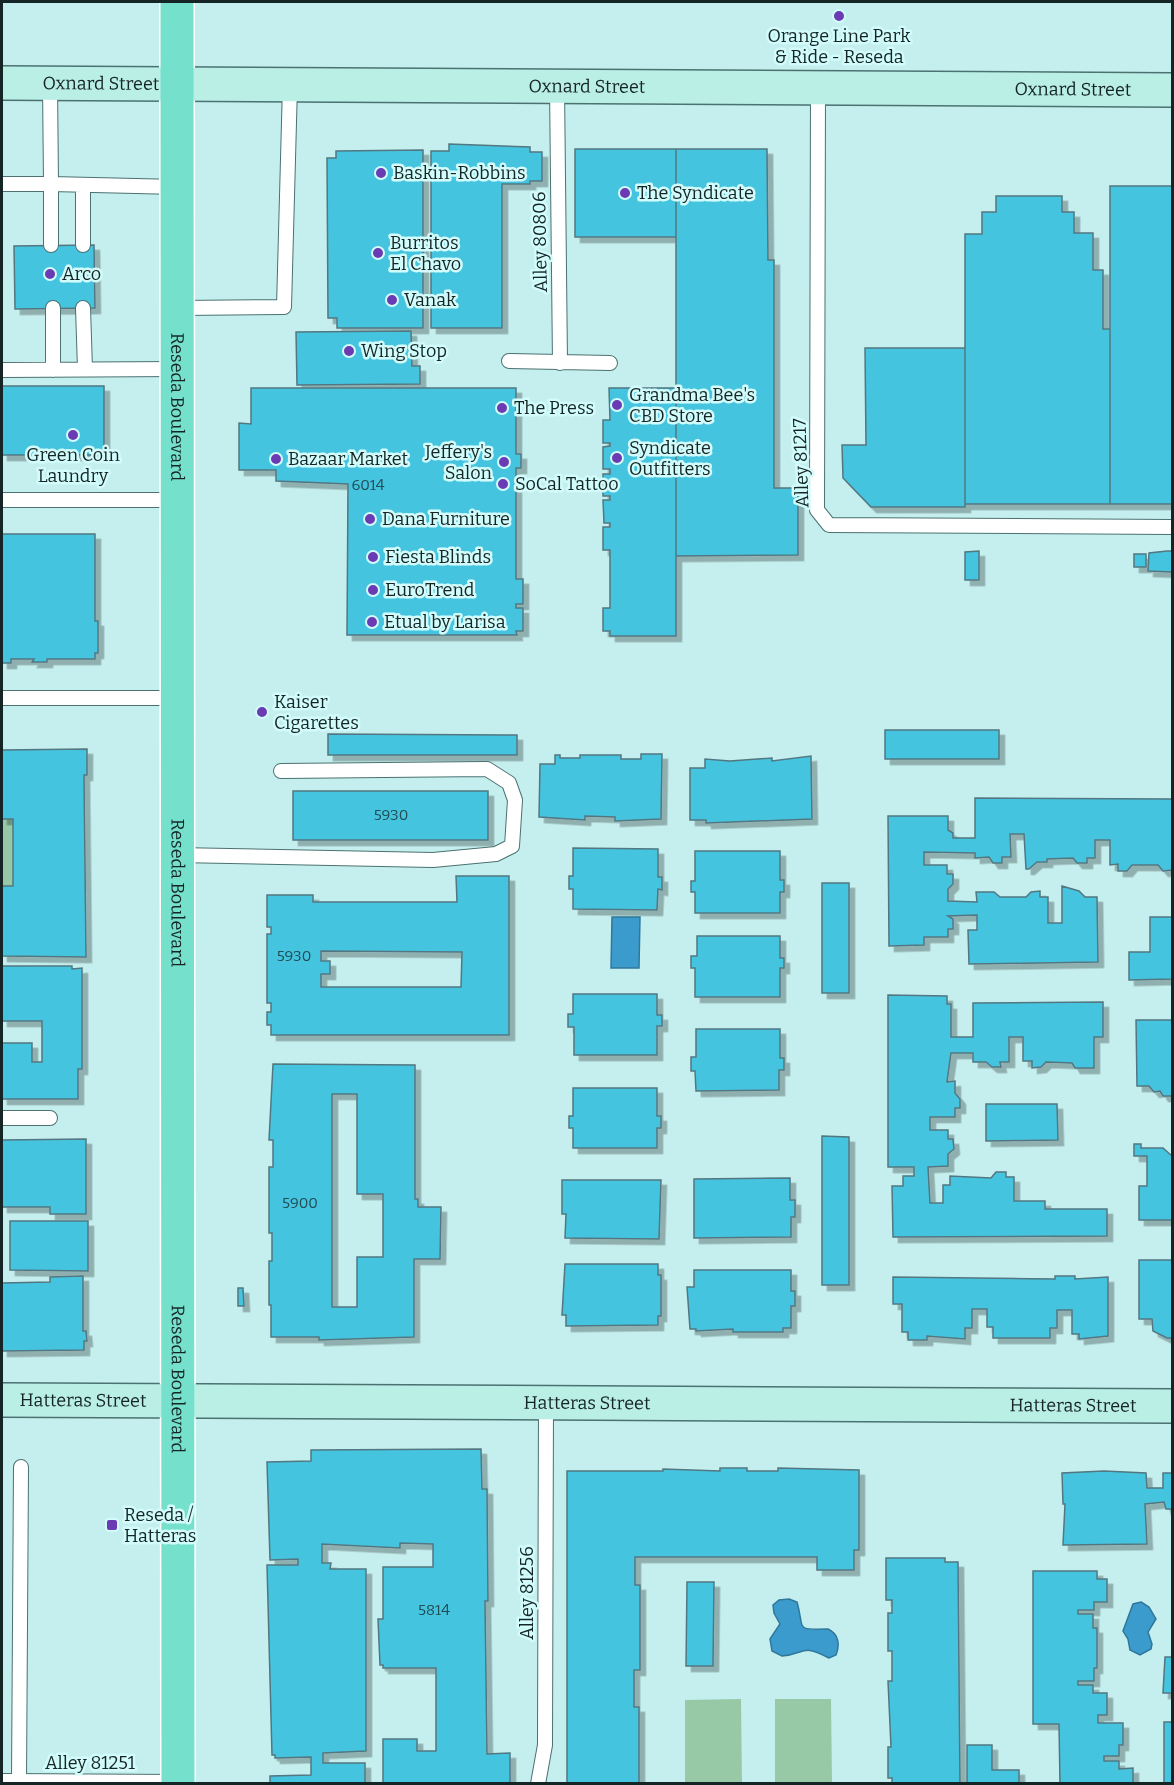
<svg xmlns="http://www.w3.org/2000/svg" width="1174" height="1785" viewBox="0 0 1174 1785" font-family="Bitter,serif">
  <defs>
    <filter id="shadow"><feDropShadow dx="5.5" dy="5.5" stdDeviation="0" flood-color="#0004"/></filter>
  </defs>
  <rect width="100%" height="100%" fill="#c5efee"/>
  <!-- green -->
  <path fill="#98c9a7" d="M2,819H13V886H2Z
    M741,1699L742,1783H685V1700Z
    M775,1699H831L832,1783H775Z"/>
  <!-- water -->
  <path fill="#3c9bcd" stroke="#30789b" stroke-width="1.5" d="M612,917H640L639,968H611Z
    M789,1599L797,1602C805,1630 794,1630 828,1629C839,1634 840,1645 836,1655L829,1658C801,1643 806,1654 782,1656L772,1651L770,1639L780,1624L774,1613L773,1605L779,1600Z
    M1141,1602L1149,1607L1156,1619L1148,1632L1152,1644L1151,1649L1140,1655L1130,1650L1128,1639L1123,1631L1133,1604Z"/>
  <!-- building -->
  <path fill="#45c4e0" stroke="#537780" stroke-width="1.5" fill-rule="evenodd" filter="url(#shadow)" d="M449,144L530,147V152H542V181H530V184H502V328H431V151H449Z
    M575,149H676V237H575Z
    M676,149H767L768,260H774V488H798V555L676,556Z
    M423,150V328H337V318H328L327,158H336V151Z
    M1110,186H1172V504H1110Z
    M996,196H1062V212H1074V233H1093V270H1103V329H1110V504H965V234H982V212H996Z
    M94,245L95,308L15,309L14,246Z
    M411,331L412,366H420V384L297,385L296,332Z
    M865,348H965V507H871L843,478L842,445H866Z
    M2,386H104V455H2Z
    M251,388H516V454H521V468H516V579H523V604H516V608H523V631H516L517,635H347L348,484L276,481V470H239V423L251,424Z
    M609,388H676V636H610V631H603V608H610V550H603V527H610V523H604L603,500H610V496H603V474H610V469H603V447L610,446V443H603V420H610Z
    M2,534H95V621H98V653H95V659H47V662H32L34,659H11V663H2Z
    M979,551V580H965V552Z
    M1167,551H1172V572L1148,571L1149,553Z
    M1134,554H1146V567H1134Z
    M885,730H999V759H885Z
    M328,734L517,735V755H328Z
    M87,749V775H84L86,957L2,956V886H13V819H2V750Z
    M641,754H662L661,819L615,821V817L585,816V820L539,817L540,764H555V755H560V758H580V755H621V759H641Z
    M811,756L812,819L706,823V820H690V768H705V759L730,761L772,758V761Z
    M293,791H488V840H293Z
    M975,798L1172,799V870L1163,871L1158,865H1132L1127,871H1118V864L1110,865V840H1095V858H1087V863H1077L1073,858L1047,859V862H1037L1029,869H1026L1024,834H1010L1011,857H1002V863H993L989,857L975,858V853L924,852V865H947V874H953V884L948,889V901L977,902L976,892H994L1000,897H1026L1031,892L1040,891V897H1048V923H1062V886L1079,891L1085,897H1097L1098,962L969,964L968,930H977V915L948,916L953,919V929H948V937H924V945L889,946L888,816H948V830L953,833V838H975Z
    M573,848L658,849V877H662V890L658,889L657,910L573,909V889H569V876H573Z
    M695,851H780V880H784V892H780V913H695V892H691V881H695Z
    M456,876H509V1035H271V1025H267V1012H271V1003H267V934H271V927H267V895H313V902H457ZM321,951L462,952L461,987H321V974H330V961H321Z
    M822,883H849V993H822Z
    M1150,917H1172V979L1129,980V952H1150Z
    M697,936H780V958H784V968H780V997H695V968H691V956H697Z
    M2,966H72V969L82,968V1069H78V1099H2V1043H32V1062H42V1021H2Z
    M573,994H657V1015H662V1026H657V1055H574V1027H568V1014H573Z
    M888,995L947,996V1004H951V1037H973V1003L1103,1002V1037H1094V1068H1075L1072,1063L1046,1062L1041,1067L1032,1068V1061H1023V1037H1009V1062H1000L1001,1067H992L986,1062H973V1053H951L947,1082L955,1081V1093L960,1099V1108H955V1117H930V1130H948V1139H953L954,1149L948,1154V1166L928,1167L930,1203H943V1185H950V1176L991,1178L996,1172H1006V1177H1014V1201H1045V1209H1107V1236L893,1237L892,1186H903V1176H914V1167H888Z
    M1136,1020H1172V1096H1163L1160,1091L1154,1092L1149,1086H1137Z
    M696,1029H780V1058H784V1070H779V1090L696,1091L695,1071H691V1057H696Z
    M273,1064L415,1065V1199H418V1207H441L440,1259H414V1337L319,1340V1337H271V1305H269V1261H272V1233H269V1167H273V1140H269ZM332,1094H357V1194H383V1257H357V1307H332Z
    M573,1088H657V1116H661V1128H657V1148H573V1128H569V1116H573Z
    M986,1104H1057L1058,1140L986,1141Z
    M822,1136L849,1137V1285H822Z
    M86,1139V1214H50V1207H2V1140Z
    M1134,1144H1141V1148H1163L1172,1156V1220H1139V1186H1147V1156H1134Z
    M790,1178V1200H795V1217H791V1237L694,1238V1179Z
    M562,1180H661L659,1239L565,1238L566,1214H562Z
    M10,1221H88V1271L10,1270Z
    M1139,1260H1172V1338H1167L1153,1331L1152,1319H1139Z
    M565,1264H658V1275H661V1316H658V1325L566,1326V1315H562Z
    M694,1270H791V1291H795V1306H791V1328H783V1332H733V1329L696,1331V1329H690L687,1287H694Z
    M83,1276V1331H86L87,1341H84V1350L2,1351V1283L50,1282V1277Z
    M1055,1276H1075V1279L1108,1277V1336L1079,1339V1334H1072V1310H1057V1328H1050V1338H993V1327H987V1309H972V1328H965V1339L927,1336V1340H908V1332H902V1304H893V1277L1055,1279Z
    M238,1288H243L244,1306H238Z
    M481,1449L482,1489H487L488,1601H485L487,1754L510,1753V1784H383V1739H417V1751H436V1668H383V1665H380L378,1619H383V1567H433V1544L400,1543V1548L322,1544V1563H331L330,1569H366V1751L323,1753V1763H365V1784H270V1776L311,1775V1757L275,1758V1755H272L267,1565H298V1559L270,1560L267,1462L311,1461V1450Z
    M720,1468H747V1471H778V1468L859,1470V1550H854V1570H817V1557H635V1585H640V1670H634V1707H639V1784H567V1471H663V1469L720,1471Z
    M1104,1471L1146,1473L1147,1488H1163V1473H1172V1509H1166L1164,1502L1145,1504L1147,1544L1063,1545L1065,1504H1063L1062,1473Z
    M886,1558H945V1562H958L960,1784H892V1778H888V1747H891L888,1681H892V1651H888V1613H892V1600H886Z
    M1033,1571H1097V1579H1107V1602H1094V1610H1078V1614H1093V1628H1097V1668H1094V1681H1078V1685H1093V1693H1107V1715H1098V1723H1123V1745H1119V1756H1104V1761H1119V1769L1133,1768V1784H1060L1059,1724H1033Z
    M687,1582H714L713,1666H686Z
    M1165,1657H1172V1693H1163Z
    M1164,1722H1172V1784H1164Z
    M967,1745H992V1770H1019V1784H967Z"/>
  <g fill="none" stroke-linecap="round" stroke-linejoin="round">
    <!-- lane casing -->
    <g stroke="#4b7171" stroke-width="16">
      <path id="lane" d="M557,86L560,363
        M818,88L817,510L829,525L1172,527
        M2,184H51L50,83
        M83,185V245
        M51,245V184L178,187
        M53,308V370
        M83,308L85,369
        M179,308L284,307L290,85
        M509,361L610,363
        M2,370L178,369
        M2,500H179
        M2,698H178
        M177,855L433,860L496,854L512,846L515,800L509,783L487,769L281,771
        M2,1118H50
        M2,1781L178,1782
        M19,1781L21,1467
        M538,1784L545,1745L546,1403"/>
    </g>
    <!-- secondary casing -->
    <g stroke="#4b7171" stroke-width="36">
      <g id="secondary">
        <path id="s1" d="M2,83L1172,90"/>
        <path id="s2" d="M2,1400L1172,1406"/>
      </g>
    </g>
    <!-- primary casing -->
    <g stroke="#fff" stroke-width="36">
      <g id="primary">
        <path id="s3" d="M177,2L178,1784"/>
      </g>
    </g>
    <!-- lane -->
    <use href="#lane" stroke="#fff" stroke-width="14"/>
    <!-- secondary -->
    <use href="#secondary" stroke="#baefe5" stroke-width="33"/>
    <!-- primary -->
    <use href="#primary" stroke="#75e0cb" stroke-width="33"/>
  </g>
  <!-- markers -->
  <g fill="#6a3bb3" stroke="#d2fcfb" stroke-width="2">
    <circle cx="839" cy="16" r="6"/>
    <circle cx="381" cy="173" r="6"/>
    <circle cx="625" cy="193" r="6"/>
    <circle cx="378" cy="253" r="6"/>
    <circle cx="50" cy="274" r="6"/>
    <circle cx="392" cy="300" r="6"/>
    <circle cx="349" cy="351" r="6"/>
    <circle cx="617" cy="405" r="6"/>
    <circle cx="502" cy="408" r="6"/>
    <circle cx="73" cy="435" r="6"/>
    <circle cx="617" cy="458" r="6"/>
    <circle cx="276" cy="459" r="6"/>
    <circle cx="504" cy="462" r="6"/>
    <circle cx="503" cy="484" r="6"/>
    <circle cx="370" cy="519" r="6"/>
    <circle cx="373" cy="557" r="6"/>
    <circle cx="373" cy="590" r="6"/>
    <circle cx="372" cy="622" r="6"/>
    <circle cx="262" cy="712" r="6"/>
    <rect x="106" y="1519" width="12" height="12" rx="3"/>
  </g>
  <g text-anchor="middle" dominant-baseline="central" stroke-width="5" stroke-linejoin="round" paint-order="stroke">
    <!-- number labels -->
    <g font-size="15" fill="#214d54">
      <text x="368" y="485">6014</text>
      <text x="391" y="815">5930</text>
      <text x="294" y="956">5930</text>
      <text x="300" y="1203">5900</text>
      <text x="434" y="1610">5814</text>
    </g>
    <!-- poi labels -->
    <g font-size="18" fill="#152525" stroke="#d2fcfb" text-anchor="start">
      <text x="839" y="36" text-anchor="middle">Orange Line Park<tspan x="839" dy="21">&amp; Ride - Reseda</tspan></text>
      <text x="393" y="173">Baskin-Robbins</text>
      <text x="637" y="193">The Syndicate</text>
      <text x="390" y="243">Burritos<tspan x="390" dy="21">El Chavo</tspan></text>
      <text x="62" y="274">Arco</text>
      <text x="404" y="300">Vanak</text>
      <text x="361" y="351">Wing Stop</text>
      <text x="629" y="395">Grandma Bee's<tspan x="629" dy="21">CBD Store</tspan></text>
      <text x="514" y="408">The Press</text>
      <text x="629" y="448">Syndicate<tspan x="629" dy="21">Outfitters</tspan></text>
      <text x="492" y="452" text-anchor="end">Jeffery's<tspan x="492" dy="21">Salon</tspan></text>
      <text x="73" y="455" text-anchor="middle">Green Coin<tspan x="73" dy="21">Laundry</tspan></text>
      <text x="288" y="459">Bazaar Market</text>
      <text x="515" y="484">SoCal Tattoo</text>
      <text x="382" y="519">Dana Furniture</text>
      <text x="385" y="557">Fiesta Blinds</text>
      <text x="385" y="590">EuroTrend</text>
      <text x="384" y="622">Etual by Larisa</text>
      <text x="274" y="702">Kaiser<tspan x="274" dy="21">Cigarettes</tspan></text>
      <text x="124" y="1515">Reseda /<tspan x="124" dy="21">Hatteras</tspan></text>
    </g>
    <!-- street labels -->
    <g font-size="18" fill="#152525" stroke="#d2fcfb">
      <text stroke="none"><textPath href="#s1" startOffset="99">Oxnard Street</textPath></text>
      <text stroke="none"><textPath href="#s1" startOffset="585">Oxnard Street</textPath></text>
      <text stroke="none"><textPath href="#s1" startOffset="1071">Oxnard Street</textPath></text>
      <text transform="translate(540 242) rotate(-91)">Alley 80806</text>
      <text stroke="none"><textPath href="#s3" startOffset="405">Reseda Boulevard</textPath></text>
      <text transform="translate(801 463) rotate(-92)">Alley 81217</text>
      <text stroke="none"><textPath href="#s3" startOffset="891">Reseda Boulevard</textPath></text>
      <text stroke="none"><textPath href="#s3" startOffset="1377">Reseda Boulevard</textPath></text>
      <text stroke="none"><textPath href="#s2" startOffset="81">Hatteras Street</textPath></text>
      <text stroke="none"><textPath href="#s2" startOffset="585">Hatteras Street</textPath></text>
      <text stroke="none"><textPath href="#s2" startOffset="1071">Hatteras Street</textPath></text>
      <text transform="translate(527 1593) rotate(-90)">Alley 81256</text>
      <text x="90" y="1763">Alley 81251</text>
    </g>
  </g>
  <!-- border -->
  <rect width="1174" height="1785" fill="none" stroke="#152525" stroke-width="6"/>
</svg>
